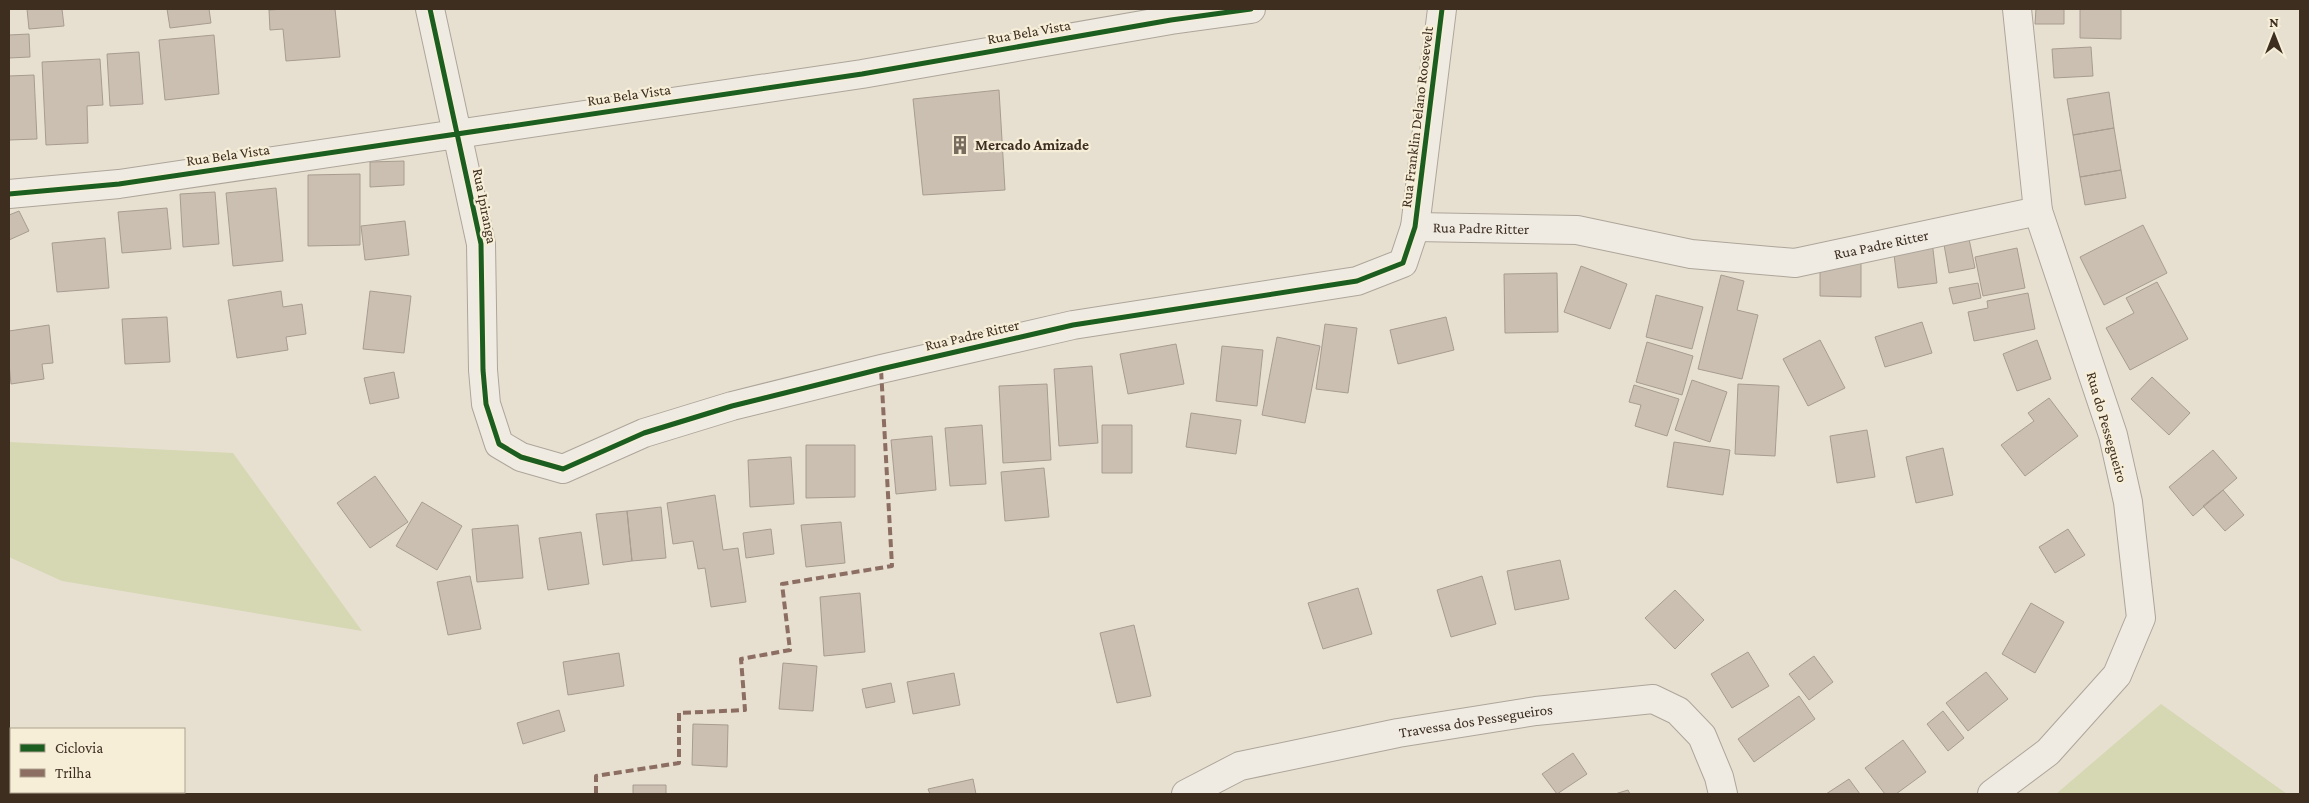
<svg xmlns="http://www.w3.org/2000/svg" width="2309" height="803" viewBox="0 0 2309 803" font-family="'Crimson Pro',serif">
  <rect width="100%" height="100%" fill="#e7e0d1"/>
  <!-- green -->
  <path fill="#d6d7b3" d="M9,442L233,453L362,631L62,581L9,557Z
    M2161,704L2287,794H2056Z"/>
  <!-- building -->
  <path fill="#cbbfb2" stroke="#a89c90" d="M27,9H62L64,26L29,29Z
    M167,9H209L211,23L170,28Z
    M285,9H335L340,57L286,61L283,29L270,30L269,10Z
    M2036,9H2064V24H2035Z
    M2080,9H2121V39L2080,38Z
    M29,34L30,57L9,58V35Z
    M214,35L219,94L165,100L159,40Z
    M2091,47L2093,76L2054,78L2052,49Z
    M139,52L143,104L110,106L107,54Z
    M100,59L103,105L87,106L88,143L46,145L42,62Z
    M34,75L37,139L9,140V76Z
    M999,90L1005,190L923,195L913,99Z
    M2109,92L2114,128L2073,135L2067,99Z
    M2114,128L2121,170L2080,177L2073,135Z
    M404,161V185L370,187V162Z
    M2121,170L2126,198L2085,205L2080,177Z
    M360,174V245L308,246V175Z
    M276,188L283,261L233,266L226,193Z
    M215,192L219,244L183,247L180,194Z
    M167,208L171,249L122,253L118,212Z
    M19,211L29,231L9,240V215Z
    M405,221L409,255L365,260L361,226Z
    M2143,225L2167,273L2104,305L2080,257Z
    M1968,234L1975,268L1949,273L1943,239Z
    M105,238L109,288L57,292L52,243Z
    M1932,241L1937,283L1898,288L1893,246Z
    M2017,248L2025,288L1983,296L1975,257Z
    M1820,258H1861V297L1820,296Z
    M1581,266L1627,284L1610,329L1564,312Z
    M1557,273L1558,332L1505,333L1504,274Z
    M1721,275L1744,281L1737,310L1758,315L1742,379L1698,369Z
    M2157,282L2188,339L2130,370L2106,328L2134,313L2126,298Z
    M1978,283L1981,298L1953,304L1949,288Z
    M281,291L283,307L302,304L306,334L286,337L288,350L237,358L228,300Z
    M370,291L411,296L404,353L363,349Z
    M2028,293L2035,329L1974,341L1968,312L1988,308L1987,301Z
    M1656,295L1703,307L1692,349L1646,337Z
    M167,317L170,362L125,364L122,319Z
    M1446,317L1454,350L1398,364L1390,330Z
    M1922,322L1932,353L1885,367L1875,337Z
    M1325,324L1357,328L1348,393L1316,389Z
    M49,325L53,363L42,364L44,379L11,384L9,364V331Z
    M1277,337L1320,346L1305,423L1262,415Z
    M1820,340L1845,388L1808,406L1783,359Z
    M2037,340L2051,379L2017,391L2003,354Z
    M1647,342L1693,356L1682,395L1636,382Z
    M1176,344L1184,384L1128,394L1120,354Z
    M1222,346L1263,350L1257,406L1216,401Z
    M1092,366L1098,443L1059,446L1054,369Z
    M394,372L399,398L370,404L364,378Z
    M2152,377L2190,413L2169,435L2131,399Z
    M1692,380L1727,392L1710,442L1675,430Z
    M1047,384L1051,460L1003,463L999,386Z
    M1738,384L1779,386L1775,456L1735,454Z
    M1634,385L1679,399L1667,436L1635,426L1641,405L1629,402Z
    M2049,398L2078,436L2025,476L2001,445L2034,421L2028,413Z
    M1191,413L1241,420L1236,454L1186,447Z
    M982,425L986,484L950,486L945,428Z
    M1102,425H1132V473H1102Z
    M1867,430L1875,477L1837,483L1830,436Z
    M932,436L936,490L896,494L891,440Z
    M1674,442L1730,450L1723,495L1667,487Z
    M806,445H855V497L806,498Z
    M1943,448L1953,495L1916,503L1906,457Z
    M2213,450L2237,478L2193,516L2169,487Z
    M791,457L794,504L750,507L748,460Z
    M1044,468L1049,517L1005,521L1001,472Z
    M375,476L408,522L370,548L337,503Z
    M2223,490L2244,515L2225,531L2203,506Z
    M715,495L723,550L738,548L746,602L711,607L705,568L698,569L693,541L673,544L667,503Z
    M422,502L462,526L437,570L396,546Z
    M661,507L666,558L632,561L627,511Z
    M627,511L632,561L603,565L596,514Z
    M841,522L845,563L806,567L801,525Z
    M518,525L523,578L477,582L472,529Z
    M771,529L774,554L746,558L743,533Z
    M2068,529L2085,555L2055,573L2039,547Z
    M581,532L589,584L548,590L539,538Z
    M1560,560L1569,599L1515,610L1507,571Z
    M470,576L481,629L448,635L437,582Z
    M1482,576L1496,624L1451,637L1437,590Z
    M1358,588L1372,634L1323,649L1308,603Z
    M1675,590L1704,620L1675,649L1645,618Z
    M860,593L865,652L824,656L820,597Z
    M2031,603L2064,622L2035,673L2002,654Z
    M1134,625L1151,696L1117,703L1100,633Z
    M1748,652L1769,686L1732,708L1711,674Z
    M619,653L624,686L568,695L563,662Z
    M1814,656L1833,682L1809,700L1789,674Z
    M783,663L817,666L813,711L779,709Z
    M1986,672L2008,699L1968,731L1946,703Z
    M954,673L960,705L913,714L907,682Z
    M891,683L895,702L866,708L862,689Z
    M1799,696L1815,719L1754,762L1738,739Z
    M559,710L565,731L523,744L517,723Z
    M1943,711L1964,738L1948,751L1927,724Z
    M693,724L728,725L727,767L692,765Z
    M1903,740L1926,772L1896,794H1885L1865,768Z
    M1573,753L1587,774L1557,794L1542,774Z
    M973,779L976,794H930L928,789Z
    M1849,779L1860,794H1826Z
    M633,785H666V794H633Z
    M1628,790L1630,794H1615Z"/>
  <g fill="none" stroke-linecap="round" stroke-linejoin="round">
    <!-- minor casing -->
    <g stroke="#ada599" stroke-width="30">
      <g id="minor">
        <path d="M430,9L481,244L483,370L486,404L499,444L521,457L563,469L644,433L732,406L881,369L1073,325L1357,281L1403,263L1415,227L1442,9"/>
        <path d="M9,194L119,184L862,74L1171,20L1251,9"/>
        <path id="s1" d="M1415,227L1577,230L1691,254L1795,263L2038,211"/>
        <path id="s2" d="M1186,794L1240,766L1398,733L1536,711L1653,699L1678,711L1702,736L1719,777L1723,794"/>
        <path d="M1992,794L2048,752L2117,675L2141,618L2128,502L2113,435L2038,211L2017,9"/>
      </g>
    </g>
    <!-- minor -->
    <use href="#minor" stroke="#efebe3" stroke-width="28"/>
    <!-- quiet -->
    <path stroke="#8d6e63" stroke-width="4" stroke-dasharray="8 4" stroke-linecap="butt" d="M596,794V776L679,763V713L745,710L741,659L790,650L782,584L892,566L881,369"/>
    <!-- cycleway casing -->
    <g stroke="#f7eed8" stroke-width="8">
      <path id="cycleway" d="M430,9L481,244L483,370L486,404L499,444L521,457L563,469L644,433L732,406L881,369L1073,325L1357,281L1403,263L1415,227L1442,9
        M9,194L119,184L862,74L1171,20L1251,9"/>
    </g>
    <!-- cycleway -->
    <use href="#cycleway" stroke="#1b5e20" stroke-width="5"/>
  </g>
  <!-- icons -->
  <defs>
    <g id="building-bare" transform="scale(1.5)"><path d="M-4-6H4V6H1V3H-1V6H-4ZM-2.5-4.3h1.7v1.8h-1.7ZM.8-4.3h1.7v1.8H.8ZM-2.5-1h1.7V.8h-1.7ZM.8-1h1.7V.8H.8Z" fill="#786c5e" stroke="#f7eed8" stroke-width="2.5" paint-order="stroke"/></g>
  </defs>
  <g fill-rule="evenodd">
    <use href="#building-bare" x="960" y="145"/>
  </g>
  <g text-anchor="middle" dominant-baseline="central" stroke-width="4.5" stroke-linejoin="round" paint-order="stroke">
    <!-- street labels -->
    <g font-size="15" fill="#3d2e20" stroke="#f7eed8">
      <text transform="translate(1029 32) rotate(-10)">Rua Bela Vista</text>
      <text transform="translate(629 95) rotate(-8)">Rua Bela Vista</text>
      <text transform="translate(1417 117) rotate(-83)">Rua Franklin Delano Roosevelt</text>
      <text transform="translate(228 155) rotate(-8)">Rua Bela Vista</text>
      <text transform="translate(485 206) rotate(79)">Rua Ipiranga</text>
      <text stroke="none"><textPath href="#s1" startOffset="66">Rua Padre Ritter</textPath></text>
      <text stroke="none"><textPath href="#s1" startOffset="471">Rua Padre Ritter</textPath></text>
      <text transform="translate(972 335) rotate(-13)">Rua Padre Ritter</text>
      <text transform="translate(2107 427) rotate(74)">Rua do Pessegueiro</text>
      <text stroke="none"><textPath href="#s2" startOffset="301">Travessa dos Pessegueiros</textPath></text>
    </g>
    <!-- poi labels -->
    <g font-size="15" font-weight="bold" fill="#3d2e20" stroke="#f7eed8" text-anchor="start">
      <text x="975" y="145">Mercado Amizade</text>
    </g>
  </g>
  <!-- border -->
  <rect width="2309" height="803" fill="none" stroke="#3d2e20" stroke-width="20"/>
  <!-- legend -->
  <rect x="10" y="728" width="175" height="65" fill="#f7eed8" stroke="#ada18e"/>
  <rect x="20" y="744" width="25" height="8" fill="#1b5e20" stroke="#ada18e"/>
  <text x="55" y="753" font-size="15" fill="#3d2e20">Ciclovia</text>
  <rect x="20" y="769" width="25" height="8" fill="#8d6e63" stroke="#ada18e"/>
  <text x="55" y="778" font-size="15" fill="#3d2e20">Trilha</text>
  <!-- north arrow -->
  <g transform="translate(2274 35)" stroke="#f7eed8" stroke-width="4" paint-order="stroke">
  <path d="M0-4L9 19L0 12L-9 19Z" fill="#3d2e20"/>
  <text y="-8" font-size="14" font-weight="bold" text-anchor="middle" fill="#3d2e20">N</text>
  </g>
</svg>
